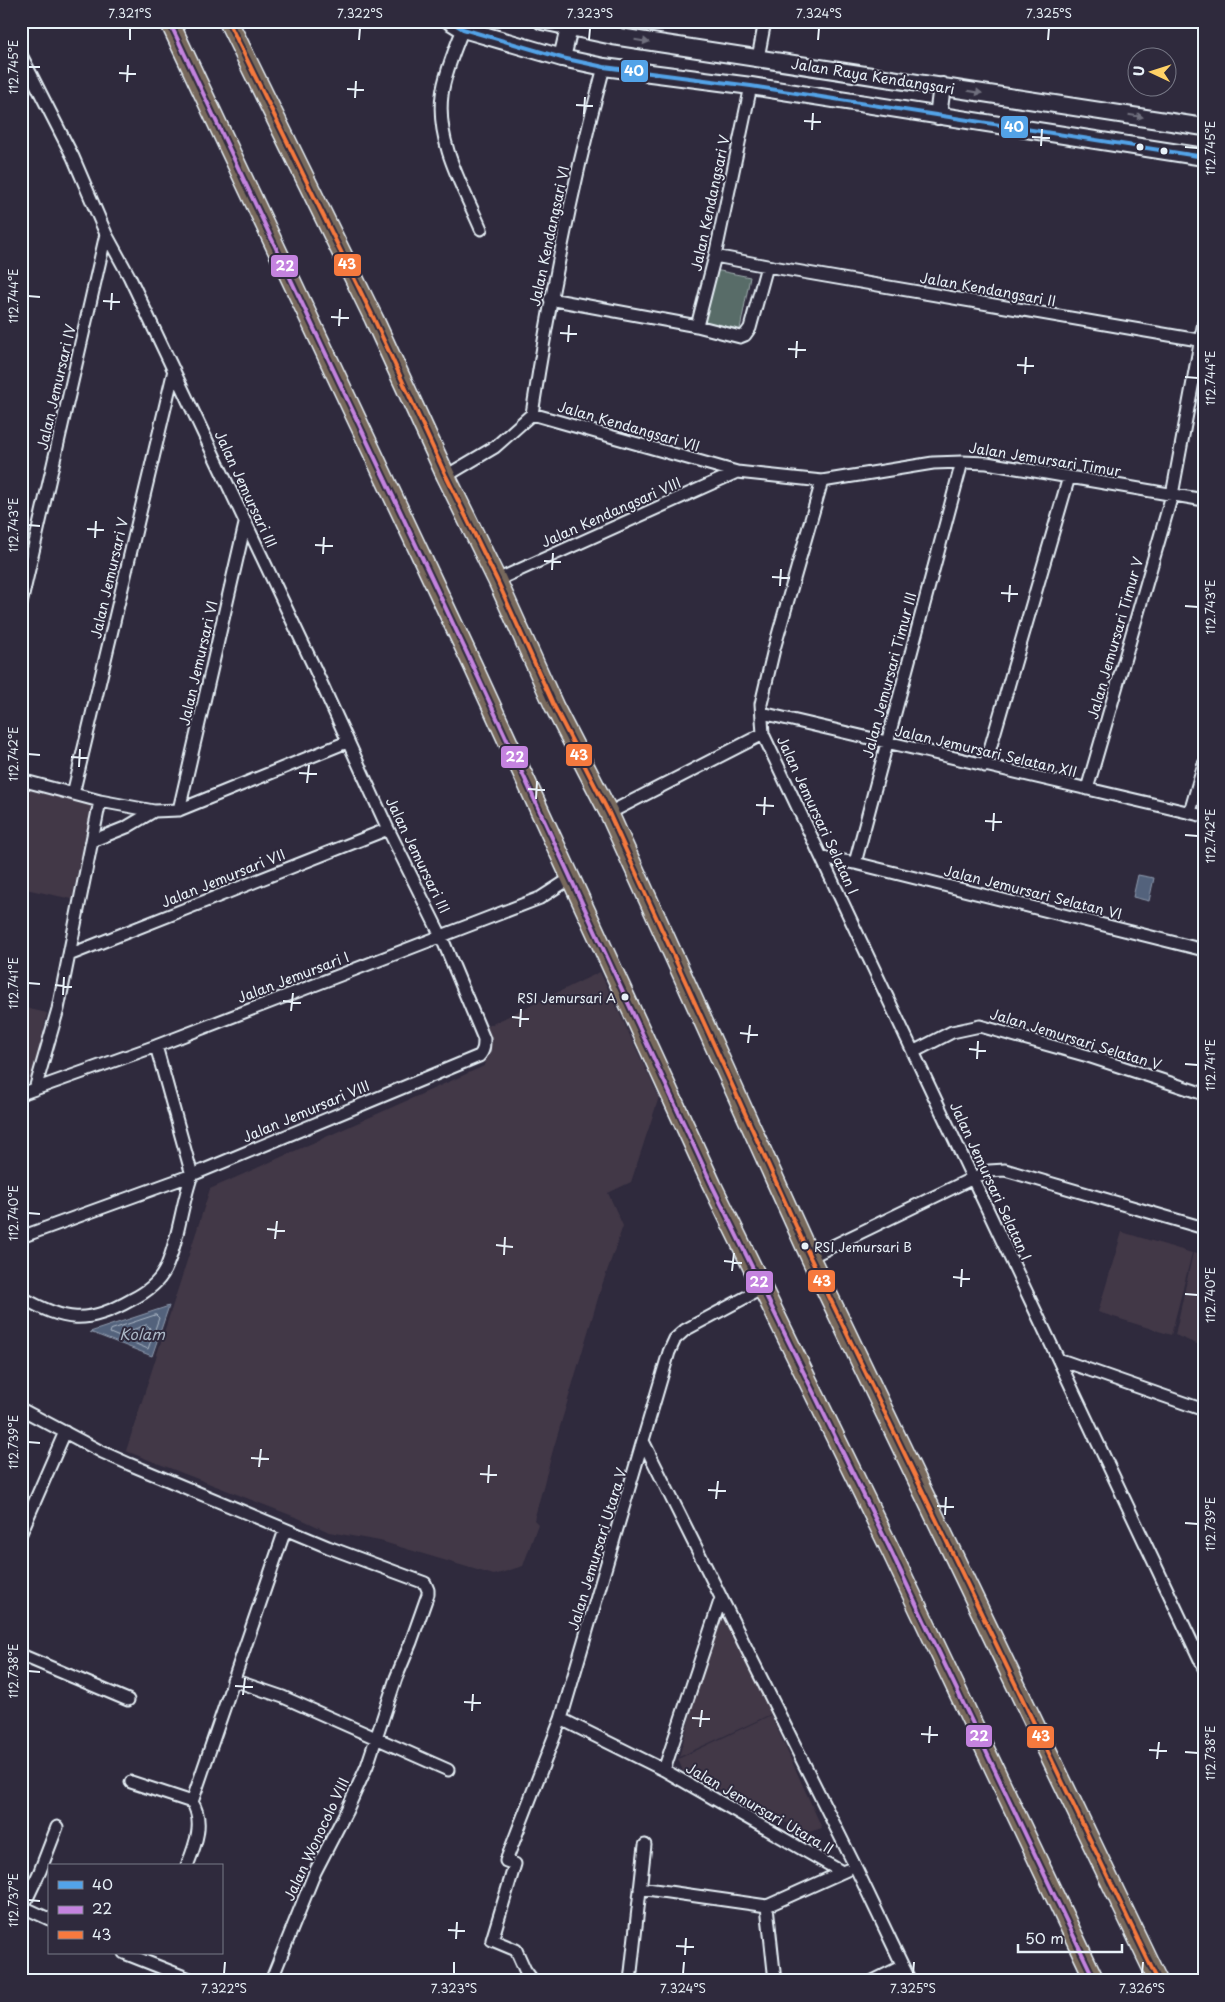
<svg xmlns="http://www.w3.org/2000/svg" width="1225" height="2002" viewBox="0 0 1225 2002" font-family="'Playpen Sans',sans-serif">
  <rect width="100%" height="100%" fill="#2f2a3d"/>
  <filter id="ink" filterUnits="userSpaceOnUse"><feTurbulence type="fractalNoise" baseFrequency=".02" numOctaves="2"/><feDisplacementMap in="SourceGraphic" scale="10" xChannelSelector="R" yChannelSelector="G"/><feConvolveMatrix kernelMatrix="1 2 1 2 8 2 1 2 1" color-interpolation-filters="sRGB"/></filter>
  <g filter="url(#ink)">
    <!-- built -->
    <path fill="#423847" d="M21,788L92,805L72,899L21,888Z
      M600,972L659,1097L631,1182L608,1193L623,1226L601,1288L553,1450L534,1520L538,1524L523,1566L494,1575L380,1541L329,1532L303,1520L126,1451L210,1189L484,1066L491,1045L484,1028Z
      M21,1007L47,1013L33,1079L21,1084Z
      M1122,1232L1192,1253L1171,1335L1098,1312Z
      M1193,1253L1204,1256V1347L1175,1335Z
      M726,1617L771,1714L679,1757L716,1621Z
      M771,1715L822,1828L806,1833L683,1771L678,1759Z"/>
    <!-- green -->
    <path fill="#586c67" stroke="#a0aeb0" d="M715,270L750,277L740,329L705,322Z"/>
    <!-- water -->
    <path fill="#53627c" stroke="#8f9bae" d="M1138,875L1154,878L1149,901L1133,897Z
      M169,1306L152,1356L90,1332Z"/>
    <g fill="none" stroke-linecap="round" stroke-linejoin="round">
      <!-- shore -->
      <path stroke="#acb8c6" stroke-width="1" d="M156,1315L159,1318L148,1349L110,1333L111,1330Z
        M147,1325L150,1328L145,1340L128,1334L130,1331Z"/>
      <!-- street casing -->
      <g stroke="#e8f1f8" stroke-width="15">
        <path id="street" d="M463,29C456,46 444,76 442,95C436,143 463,187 481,229
          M613,36L617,21
          M21,55L73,157L106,234L129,276L314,667L388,829L441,936L484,1039C484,1046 484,1051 479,1056L192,1175L21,1237
          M758,58L765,21
          M715,256L767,266L1204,341
          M550,299L697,326L740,337L745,335L750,328L767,266
          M697,326L715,256L751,86
          M532,414C550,297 573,181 604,67
          M446,476L495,447L532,414L737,472L822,481L933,463L962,462L987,463L1204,500
          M822,481L774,649L761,704L763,734L1204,1668
          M497,580L737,472
          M21,604L106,234
          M762,713L1204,816
          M985,766L1069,477
          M21,780L100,801L154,811L179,810L347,742
          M1087,789L1172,495L1204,322
          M73,794L174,370
          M179,810L245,524
          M1190,812L1204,764
          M609,813L763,734
          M92,841L127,827L154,811
          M821,857L855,863L962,462
          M855,863L1204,950
          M69,955L388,829
          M913,1052L952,1032L980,1026L1088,1056L1204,1094
          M35,1089L58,1009L100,801
          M21,1094L156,1046L540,898L571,878
          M810,1257L973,1178L989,1171L1005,1170L1204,1228
          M21,1297C65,1322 87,1325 131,1300C145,1293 158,1284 165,1270C179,1240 181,1205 192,1175L156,1046
          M1058,1359L1204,1410
          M21,1409L102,1452L129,1464L328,1547L425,1583L428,1590V1594L411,1642L396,1678L367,1766L347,1810L315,1872L271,1981
          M644,1443L855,1866L910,1981
          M21,1533L65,1432
          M21,1655L128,1700
          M233,1680L283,1697L448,1770
          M561,1719L664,1770L842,1872
          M664,1770L721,1598
          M131,1782L192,1802C205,1822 195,1846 187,1866
          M192,1802L285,1530
          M640,1888L767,1906
          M21,1906L49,1919
          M767,1906L847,1870
          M767,1906L775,1981
          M23,1907L40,1871L57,1827
          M124,1953L195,1981
          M533,1981L525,1970L516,1950L492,1940L515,1864L506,1861L561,1719L669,1352L675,1339L685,1330L763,1288
          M630,1981L645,1845
          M873,1981L903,1966"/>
      </g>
      <!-- secondary casing -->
      <g stroke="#e8f1f8" stroke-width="20">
        <path id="secondary" d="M450,21L463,29L562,58L604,67L751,86L1204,157
          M542,21L613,36L1204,127
          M562,58L569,28
          M938,116L942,86"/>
      </g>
      <!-- primary casing -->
      <g stroke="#e8f1f8" stroke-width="21">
        <path id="primary" d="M169,21L473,666L712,1185L891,1551L1095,1981
          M228,21L374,319L446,476L497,580L554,706L609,813L810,1257L1158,1981"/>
      </g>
      <!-- street -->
      <use href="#street" stroke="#2f2a3d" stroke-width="11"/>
      <!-- secondary -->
      <use href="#secondary" stroke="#2f2a3d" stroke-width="16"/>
      <!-- primary -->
      <use href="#primary" stroke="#78695c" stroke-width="18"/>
      <!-- bus-1 casing -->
      <g stroke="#2f2a3d" stroke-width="8">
        <path id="bus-1" d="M450,21L463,29L562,58L604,67L751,86L1204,157"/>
      </g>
      <!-- bus-2 casing -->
      <g stroke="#2f2a3d" stroke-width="8">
        <path id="bus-2" d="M169,21L473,666L712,1185L891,1551L1095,1981"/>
      </g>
      <!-- bus-3 casing -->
      <g stroke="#2f2a3d" stroke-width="8">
        <path id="bus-3" d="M228,21L374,319L446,476L497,580L554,706L609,813L810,1257L1158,1981"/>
      </g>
      <!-- bus-1 -->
      <use href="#bus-1" stroke="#53a3e8" stroke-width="4"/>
      <!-- bus-2 -->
      <use href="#bus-2" stroke="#c483df" stroke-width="4"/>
      <!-- bus-3 -->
      <use href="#bus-3" stroke="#f6793e" stroke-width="4"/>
    </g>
    <!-- one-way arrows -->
    <defs><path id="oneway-solid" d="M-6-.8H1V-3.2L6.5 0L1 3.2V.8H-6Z" transform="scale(1.25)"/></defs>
    <g fill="#70707e">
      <use href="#oneway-solid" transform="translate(642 41) rotate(9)"/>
      <use href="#oneway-solid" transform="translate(975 92) rotate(9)"/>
      <use href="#oneway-solid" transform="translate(1136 116) rotate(9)"/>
    </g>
  </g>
  <!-- ticks -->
  <path fill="none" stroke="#e8f1f8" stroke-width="2" d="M130,40V28M359,40L360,28M589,40L590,28M818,40L819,28M1048,40L1049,28M28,67H40M119,73L136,74M127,82L128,65M347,89L364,90M355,98L356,81M576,105L593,106M584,114L585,97M804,121L821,122M812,130L813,113M1032,137L1050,138M1041,146L1042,129M1185,147L1198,148M28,296L40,297M103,301L120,302M111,310L112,293M331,317L349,318M339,326L340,309M560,333L577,334M568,342L569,325M788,349L806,350M796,358L797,341M1017,365L1034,366M1025,374L1026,357M1185,377L1198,378M28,525L40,526M87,529L104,530M95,538L96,521M315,545L333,546M323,554L324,537M544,561L561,562M552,570L553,553M772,577L790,578M780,586L781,569M1001,593L1018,594M1009,602L1010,585M1185,606L1198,607M28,754L40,755M71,757L88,758M79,767L80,749M299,773L317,774M307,783L309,765M528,789L545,790M536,799L537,781M756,805L774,806M764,815L765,797M985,821L1002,822M993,831L994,813M1185,835L1198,836M28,983L40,984M55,985L72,987M63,995L64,977M283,1001L301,1003M291,1011L293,993M512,1017L529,1019M520,1027L521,1009M740,1033L758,1035M748,1043L750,1025M969,1049L986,1051M977,1059L978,1041M1185,1064L1198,1065M28,1213L40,1214M267,1229L285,1231M275,1239L277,1221M496,1245L513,1247M504,1255L505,1237M724,1261L742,1263M732,1271L734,1253M953,1277L970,1279M961,1287L962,1269M1185,1294L1198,1295M28,1442L40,1443M251,1458L269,1459M259,1467L261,1449M480,1474L497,1475M488,1483L489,1465M708,1490L726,1491M716,1499L718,1481M937,1506L954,1507M945,1515L946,1497M1185,1523L1198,1524M28,1671L40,1672M235,1686L253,1687M243,1695L245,1678M464,1702L481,1703M472,1711L473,1694M692,1718L710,1719M700,1727L702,1710M921,1734L938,1735M929,1743L930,1726M1149,1750L1167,1751M1185,1752L1198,1753M1157,1759L1159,1742M28,1900L40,1901M448,1930L465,1931M456,1939L457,1922M676,1946L694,1947M685,1955L686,1938M224,1974L225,1962M454,1974V1962M683,1974L684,1962M913,1974L914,1962M1142,1974L1143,1962"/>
  <!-- markers -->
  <g fill="#e8f1f8" stroke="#2f2a3d" stroke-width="2">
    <circle cx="1140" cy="147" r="4.5"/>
    <circle cx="1164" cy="151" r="4.5"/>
    <circle cx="625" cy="997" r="4.5"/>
    <circle cx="805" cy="1246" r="4.5"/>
  </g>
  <g text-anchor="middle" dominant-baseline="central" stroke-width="4" stroke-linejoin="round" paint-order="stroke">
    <!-- bus labels -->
    <g font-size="13" fill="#e8f1f8" stroke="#2f2a3d" text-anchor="end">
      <text x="616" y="997">RSI Jemursari A</text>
      <text x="814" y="1246" text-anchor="start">RSI Jemursari B</text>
    </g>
    <!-- street labels -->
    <g font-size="14" fill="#e8f1f8" stroke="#2f2a3d">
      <text transform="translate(873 76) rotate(9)">Jalan Raya Kendangsari</text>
      <text transform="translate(710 203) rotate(-78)">Jalan Kendangsari V</text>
      <text transform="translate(549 236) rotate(-78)">Jalan Kendangsari VI</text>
      <text transform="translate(988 289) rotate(10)">Jalan Kendangsari II</text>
      <text transform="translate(56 387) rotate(-77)">Jalan Jemursari IV</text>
      <text transform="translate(629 426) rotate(16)">Jalan Kendangsari VII</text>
      <text transform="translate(1045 459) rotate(9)">Jalan Jemursari Timur</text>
      <text transform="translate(246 489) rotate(65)">Jalan Jemursari III</text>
      <text transform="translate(611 512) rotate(-24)">Jalan Kendangsari VIII</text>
      <text transform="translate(109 578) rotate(-77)">Jalan Jemursari V</text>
      <text transform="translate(1115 638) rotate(-74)">Jalan Jemursari Timur V</text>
      <text transform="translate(198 663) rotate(-77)">Jalan Jemursari VI</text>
      <text transform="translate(889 675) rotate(-75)">Jalan Jemursari Timur III</text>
      <text transform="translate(986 751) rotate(13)">Jalan Jemursari Selatan XII</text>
      <text transform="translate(818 815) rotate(65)">Jalan Jemursari Selatan I</text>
      <text transform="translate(418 855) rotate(64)">Jalan Jemursari III</text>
      <text transform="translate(223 878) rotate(-22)">Jalan Jemursari VII</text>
      <text transform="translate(1033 892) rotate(14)">Jalan Jemursari Selatan VI</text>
      <text transform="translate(293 977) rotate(-21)">Jalan Jemursari I</text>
      <text transform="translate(1076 1039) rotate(17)">Jalan Jemursari Selatan V</text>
      <text transform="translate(306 1111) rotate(-23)">Jalan Jemursari VIII</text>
      <text transform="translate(991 1181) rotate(65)">Jalan Jemursari Selatan I</text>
      <text transform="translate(597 1549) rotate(-73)">Jalan Jemursari Utara V</text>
      <text transform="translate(760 1808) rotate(30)">Jalan Jemursari Utara II</text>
      <text transform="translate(316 1839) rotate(-65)">Jalan Wonocolo VIII</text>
    </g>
    <!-- water labels -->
    <g font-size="15" font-style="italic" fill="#acb8c6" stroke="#2f2a3d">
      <text x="142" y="1333">Kolam</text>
    </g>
  </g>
  <g stroke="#2f2a3d" stroke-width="2">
    <rect x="620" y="59" width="29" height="24" rx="5" fill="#53a3e8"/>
    <rect x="1000" y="115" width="29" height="24" rx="5" fill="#53a3e8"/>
    <rect x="333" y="253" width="29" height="24" rx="5" fill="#f6793e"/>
    <rect x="270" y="254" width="29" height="24" rx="5" fill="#c483df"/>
    <rect x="565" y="743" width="28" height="24" rx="5" fill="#f6793e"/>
    <rect x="500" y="745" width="29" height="24" rx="5" fill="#c483df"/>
    <rect x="807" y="1269" width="29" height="24" rx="5" fill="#f6793e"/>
    <rect x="745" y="1270" width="29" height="24" rx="5" fill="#c483df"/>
    <rect x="965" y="1724" width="28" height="24" rx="5" fill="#c483df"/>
    <rect x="1026" y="1725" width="29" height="24" rx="5" fill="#f6793e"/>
  </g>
  <g font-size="14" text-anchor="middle" font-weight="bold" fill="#fff">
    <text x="634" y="76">40</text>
    <text x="1014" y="132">40</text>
    <text x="347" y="269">43</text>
    <text x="285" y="271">22</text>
    <text x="579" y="760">43</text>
    <text x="515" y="762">22</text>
    <text x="822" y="1286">43</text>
    <text x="759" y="1287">22</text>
    <text x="979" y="1741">22</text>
    <text x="1041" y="1741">43</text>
  </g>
  <!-- margin -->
  <rect width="1225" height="2002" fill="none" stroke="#2f2a3d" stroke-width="55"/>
  <!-- legend -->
  <rect x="48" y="1864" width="175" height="90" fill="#2f2a3d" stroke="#797a88"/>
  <rect x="58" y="1881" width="25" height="8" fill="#53a3e8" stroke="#797a88"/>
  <text x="92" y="1890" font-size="15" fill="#e8f1f8">40</text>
  <rect x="58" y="1906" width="25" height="8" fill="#c483df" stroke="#797a88"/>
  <text x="92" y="1914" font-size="15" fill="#e8f1f8">22</text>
  <rect x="58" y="1931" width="25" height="8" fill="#f6793e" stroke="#797a88"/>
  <text x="92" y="1940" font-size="15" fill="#e8f1f8">43</text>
  <!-- north arrow -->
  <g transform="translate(1152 72) rotate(274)"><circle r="24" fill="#2f2a3d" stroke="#797a88"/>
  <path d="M0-4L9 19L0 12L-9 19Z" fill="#ffd166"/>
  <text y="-8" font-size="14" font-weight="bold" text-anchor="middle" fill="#e8f1f8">U</text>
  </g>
  <!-- scale -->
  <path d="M1018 1944v8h104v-8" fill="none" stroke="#e8f1f8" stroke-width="2.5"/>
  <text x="1025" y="1944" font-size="15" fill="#e8f1f8" stroke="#2f2a3d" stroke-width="4" paint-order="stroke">50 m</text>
  <rect x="28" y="28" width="1170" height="1946" fill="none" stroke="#e8f1f8" stroke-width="2"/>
  <g font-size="12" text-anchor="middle" fill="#e8f1f8">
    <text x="130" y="18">7.321°S</text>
    <text x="360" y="18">7.322°S</text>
    <text x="590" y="18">7.323°S</text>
    <text x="819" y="18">7.324°S</text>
    <text x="1049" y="18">7.325°S</text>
    <text transform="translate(14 67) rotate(-90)" y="4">112.745°E</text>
    <text transform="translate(1211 148) rotate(-90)" y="4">112.745°E</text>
    <text transform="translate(14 296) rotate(-90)" y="4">112.744°E</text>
    <text transform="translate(1211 378) rotate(-90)" y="4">112.744°E</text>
    <text transform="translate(14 525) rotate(-90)" y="4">112.743°E</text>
    <text transform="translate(1211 607) rotate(-90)" y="4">112.743°E</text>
    <text transform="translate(14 754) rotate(-90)" y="4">112.742°E</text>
    <text transform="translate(1211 836) rotate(-90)" y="4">112.742°E</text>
    <text transform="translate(14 983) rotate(-90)" y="4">112.741°E</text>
    <text transform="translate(1211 1065) rotate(-90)" y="4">112.741°E</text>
    <text transform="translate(14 1213) rotate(-90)" y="4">112.740°E</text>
    <text transform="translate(1211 1295) rotate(-90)" y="4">112.740°E</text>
    <text transform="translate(14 1442) rotate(-90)" y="4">112.739°E</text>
    <text transform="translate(1211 1524) rotate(-90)" y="4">112.739°E</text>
    <text transform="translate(14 1671) rotate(-90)" y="4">112.738°E</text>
    <text transform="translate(1211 1753) rotate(-90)" y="4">112.738°E</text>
    <text transform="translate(14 1900) rotate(-90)" y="4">112.737°E</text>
    <text x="224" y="1993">7.322°S</text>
    <text x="454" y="1993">7.323°S</text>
    <text x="683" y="1993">7.324°S</text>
    <text x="913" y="1993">7.325°S</text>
    <text x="1142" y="1993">7.326°S</text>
  </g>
</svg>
